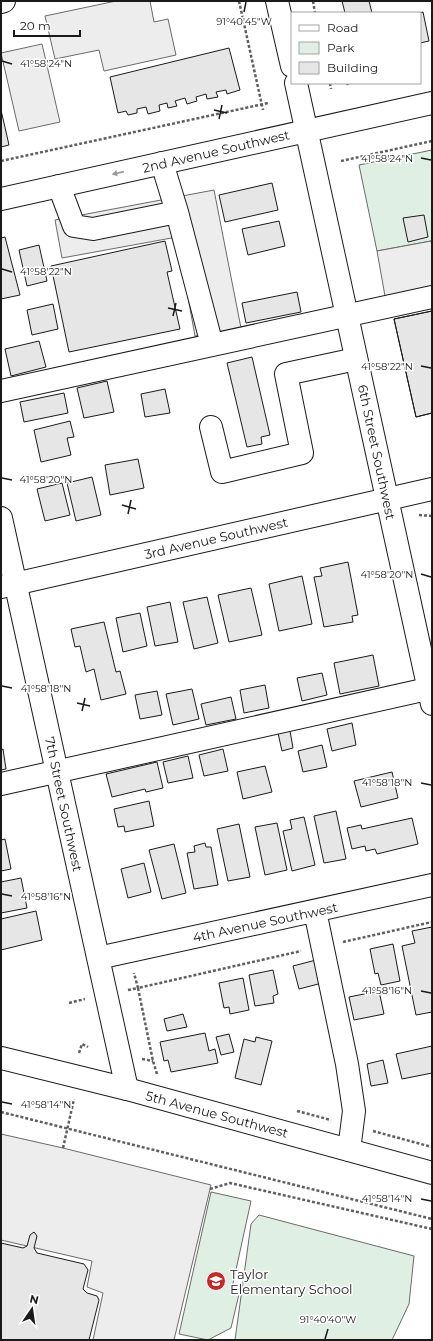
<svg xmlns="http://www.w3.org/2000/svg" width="433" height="1341" viewBox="0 0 433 1341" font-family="Montserrat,sans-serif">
  <rect width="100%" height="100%" fill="#fff"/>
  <!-- green -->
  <path fill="#e0efe3" stroke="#6a6a6a" d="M432,150V246L431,241L377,251L359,165Z
    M211,1192L251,1201L232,1288L240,1290L231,1328L208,1340L179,1334Z
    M259,1215L414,1256L409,1304L392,1340H235L251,1224Z"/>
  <!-- parking -->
  <path fill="#ededed" stroke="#6a6a6a" d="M116,1H150L154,22L168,19L176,55L104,71L99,50L55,59L45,16Z
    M42,44L60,122L19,131L1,53Z
    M214,190L241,328L195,336L177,237L62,258L55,220Z
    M431,241L432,246V287L385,296L377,251Z
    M1,1134L63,1148L211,1185L174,1340H93L103,1293L87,1287L92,1261L1,1240Z"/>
  <!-- building -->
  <path fill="#e6e6e6" stroke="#1a1a1a" d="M342,1H369L372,13H345Z
    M423,12L429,41L420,43V13Z
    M229,48L240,90L227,94L226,90L216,92L218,97L207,99L206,94L196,97L197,101L187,104L185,98L175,101L177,106L168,108L167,103L159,105L160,111L148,114L146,107L137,109V113L128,115L126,111L118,113L110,77Z
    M1,110L9,145L1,147Z
    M272,183L278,210L225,222L219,195Z
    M424,215L428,237L408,242L403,218Z
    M279,221L285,246L248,255L242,229Z
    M5,237L20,295L1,299V238Z
    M165,241L172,271L167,272L180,329L69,352L51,266Z
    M39,245L47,281L27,286L19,250Z
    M297,292L301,312L246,323L242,303Z
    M53,304L58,329L32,335L27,310Z
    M432,311V413L416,417L394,319Z
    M432,311V413L416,417L394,319Z
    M39,341L46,367L11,376L5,349Z
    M252,357L270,435L261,437L262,444L247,447L227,363Z
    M107,381L114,412L84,418L77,388Z
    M165,389L170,413L145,417L141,394Z
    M64,393L68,413L24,422L20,402Z
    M70,421L74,437L67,438L71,455L41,462L34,430Z
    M138,459L144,488L110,495L105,465Z
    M92,477L101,515L76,521L67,483Z
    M62,483L70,515L45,521L37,489Z
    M348,562L358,615L352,616L353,622L324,627L314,577L322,576L320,568Z
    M302,576L312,624L279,631L269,584Z
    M251,588L262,635L229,642L218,595Z
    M207,597L218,643L194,649L183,602Z
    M170,602L178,642L155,646L147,607Z
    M140,613L147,646L123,652L116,618Z
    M104,622L116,672L120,671L126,694L101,700L94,669L86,672L80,646L75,647L71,629Z
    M373,655L379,686L340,694L334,663Z
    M322,673L327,695L302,701L297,678Z
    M265,685L269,708L244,713L240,690Z
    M192,689L199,719L173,725L166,694Z
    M157,691L162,715L140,719L135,695Z
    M231,697L236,719L206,725L201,704Z
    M352,723L356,745L332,751L327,729Z
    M290,731L293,748L282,751L278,733Z
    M322,745L327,767L303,772L298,751Z
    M3,749L6,769L1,770V750Z
    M223,749L228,771L204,776L199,755Z
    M188,756L193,778L168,783L163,762Z
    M157,762L163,788L146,792L145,789L112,797L106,774Z
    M265,766L272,792L243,799L237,772Z
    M392,772L398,798L361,807L354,781Z
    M149,801L154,826L125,832L124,826L118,827L114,809Z
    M336,811L346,859L324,863L314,816Z
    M304,817L315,865L292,871L283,831L292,829L290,820Z
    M412,818L418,844L377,854L375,849L366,851L365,846L352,849L347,828L361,825L362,829Z
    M277,823L287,870L265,875L255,827Z
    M239,824L250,877L228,881L217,829Z
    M5,839L11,869L1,871V840Z
    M205,843L206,847H211L218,885L194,889L187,853L195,852L194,846Z
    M174,844L186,893L162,899L149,850Z
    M144,863L151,892L128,898L121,869Z
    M21,878L27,908L1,913V882Z
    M36,911L42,940L1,950V919Z
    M432,927V1012L416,1015L402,946L415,943L412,931Z
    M393,944L400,981L381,985L378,973L375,974L370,949Z
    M316,960L322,983L299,989L293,966Z
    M273,970L278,994L273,996L274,1003L255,1006L249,975Z
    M243,978L249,1010L230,1014L229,1007L224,1008L219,983Z
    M379,991L384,1014L354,1020L349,997Z
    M183,1014L187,1027L167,1031L164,1019Z
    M205,1033L209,1051L215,1049L218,1063L171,1072L168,1060L164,1061L160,1042Z
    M229,1034L234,1052L221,1055L216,1037Z
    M256,1037L272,1041L261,1085L235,1078L244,1039L255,1042Z
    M432,1046V1073L402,1079L396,1054Z
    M383,1060L388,1083L371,1086L367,1064Z
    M34,1232L37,1236L34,1248L37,1253L84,1264L88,1270L83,1289L87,1293L97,1296L99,1300L89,1340H1V1243L23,1248L27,1246L30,1235Z"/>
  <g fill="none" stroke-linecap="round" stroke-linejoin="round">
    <!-- minor casing -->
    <g stroke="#1a1a1a" stroke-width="24">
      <path id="minor" d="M1,2L4,1
        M59,186L74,226L93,229L177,212L162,163
        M177,212L212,345
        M1,391L432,297
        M211,427L222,472L302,453L286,374L356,359
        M1,518L127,1089
        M1,784L432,688
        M315,911L347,1064L354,1111L349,1150
        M98,958L432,885"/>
    </g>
    <!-- major casing -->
    <g stroke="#1a1a1a" stroke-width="24">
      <path id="major" d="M277,1L292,66
        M296,83L432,704
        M1,199L432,103
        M1,587L432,489
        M1,1058L127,1089L432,1173"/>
    </g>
    <!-- path -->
    <path stroke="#5f5f5f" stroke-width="2.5" stroke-dasharray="3 2" stroke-linecap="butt" d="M239,1L263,110
      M313,1L315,13
      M330,83L331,89
      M347,83L348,85
      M1,161L268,103
      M341,161L432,141
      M419,515L432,516
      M343,942L432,922
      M128,990L138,988L134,973
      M69,1003L85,999
      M79,1053L82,1044L88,1047
      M142,1059L153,1061
      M157,1074L153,1061L138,988L301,951
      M297,1111L331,1120
      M1,1112L432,1219
      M373,1131L432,1147
      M63,1148L74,1099
      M210,1189L230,1183L432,1229"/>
    <!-- minor -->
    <use href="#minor" stroke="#fff" stroke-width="22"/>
    <!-- major -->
    <use href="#major" stroke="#fff" stroke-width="22"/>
  </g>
  <!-- one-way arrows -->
  <defs><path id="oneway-solid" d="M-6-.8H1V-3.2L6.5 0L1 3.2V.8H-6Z"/></defs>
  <use fill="#989898" href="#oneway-solid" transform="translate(118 173) rotate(167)"/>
  <!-- ticks -->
  <path fill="none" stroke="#1a1a1a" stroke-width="1.5" d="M244,12L246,2M2,61L12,64M214,110L227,113M219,119L222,105M421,158L431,160M2,269L12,272M168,308L182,311M173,316L176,303M421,366L431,368M2,478L12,480M122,505L136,509M128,514L131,500M421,574L431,577M2,686L12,688M77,703L90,706M82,711L85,698M421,783L431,785M2,894L12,896M421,991L431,993M2,1102L12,1104M421,1199L431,1201M325,1339L328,1329"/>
  <!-- icons -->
  <defs>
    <g id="school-disc" transform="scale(1)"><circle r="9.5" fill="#c62828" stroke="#fff"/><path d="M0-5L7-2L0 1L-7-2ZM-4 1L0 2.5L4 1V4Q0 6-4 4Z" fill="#fff"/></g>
  </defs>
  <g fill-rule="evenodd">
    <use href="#school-disc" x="216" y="1281"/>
  </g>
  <g text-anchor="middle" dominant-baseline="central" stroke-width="3" stroke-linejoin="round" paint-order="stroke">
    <!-- street labels -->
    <g font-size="13" fill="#1a1a1a" stroke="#fff">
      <text transform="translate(216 151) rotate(-13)">2nd Avenue Southwest</text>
      <text transform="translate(377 452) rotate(78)">6th Street Southwest</text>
      <text transform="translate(216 538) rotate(-13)">3rd Avenue Southwest</text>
      <text transform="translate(64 804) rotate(78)">7th Street Southwest</text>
      <text transform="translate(265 922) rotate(-12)">4th Avenue Southwest</text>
      <text transform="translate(217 1114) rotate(15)">5th Avenue Southwest</text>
    </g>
    <!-- poi labels -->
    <g font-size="13" fill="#1a1a1a" stroke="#fff" text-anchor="start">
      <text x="230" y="1274">Taylor<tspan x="230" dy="15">Elementary School</tspan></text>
    </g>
  </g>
  <g font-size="10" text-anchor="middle" fill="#1a1a1a" stroke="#fff" stroke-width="3" stroke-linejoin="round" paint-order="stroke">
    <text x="244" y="25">91°40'45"W</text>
    <text x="46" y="67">41°58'24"N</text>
    <text x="387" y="162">41°58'24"N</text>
    <text x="46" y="275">41°58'22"N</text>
    <text x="387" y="370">41°58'22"N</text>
    <text x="46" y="483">41°58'20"N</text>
    <text x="387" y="578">41°58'20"N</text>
    <text x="46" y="692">41°58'18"N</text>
    <text x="387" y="786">41°58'18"N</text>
    <text x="46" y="900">41°58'16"N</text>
    <text x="387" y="994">41°58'16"N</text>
    <text x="46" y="1108">41°58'14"N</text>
    <text x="387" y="1202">41°58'14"N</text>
    <text x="328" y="1323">91°40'40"W</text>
  </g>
  <!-- border -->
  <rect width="433" height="1341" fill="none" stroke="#1a1a1a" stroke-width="4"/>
  <!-- legend -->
  <rect x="291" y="12" width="130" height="72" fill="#ffffff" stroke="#a3a3a3"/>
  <rect x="299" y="25" width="20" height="6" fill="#ffffff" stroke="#a3a3a3"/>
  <text x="327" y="32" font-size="12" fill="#1a1a1a">Road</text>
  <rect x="299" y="42" width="20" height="12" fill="#e0efe3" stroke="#a3a3a3"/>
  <text x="327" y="52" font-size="12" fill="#1a1a1a">Park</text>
  <rect x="299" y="62" width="20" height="12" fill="#e6e6e6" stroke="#a3a3a3"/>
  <text x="327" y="72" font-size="12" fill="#1a1a1a">Building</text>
  <!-- north arrow -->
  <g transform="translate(32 1309) rotate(13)" stroke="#ffffff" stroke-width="3" paint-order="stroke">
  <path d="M0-3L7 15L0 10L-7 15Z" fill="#1a1a1a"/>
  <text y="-6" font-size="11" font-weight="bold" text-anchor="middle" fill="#1a1a1a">N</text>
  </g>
  <!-- scale -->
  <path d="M14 30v6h66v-6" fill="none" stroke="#1a1a1a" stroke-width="2"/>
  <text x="20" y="30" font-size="12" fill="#1a1a1a" stroke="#ffffff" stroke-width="3" paint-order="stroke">20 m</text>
</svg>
